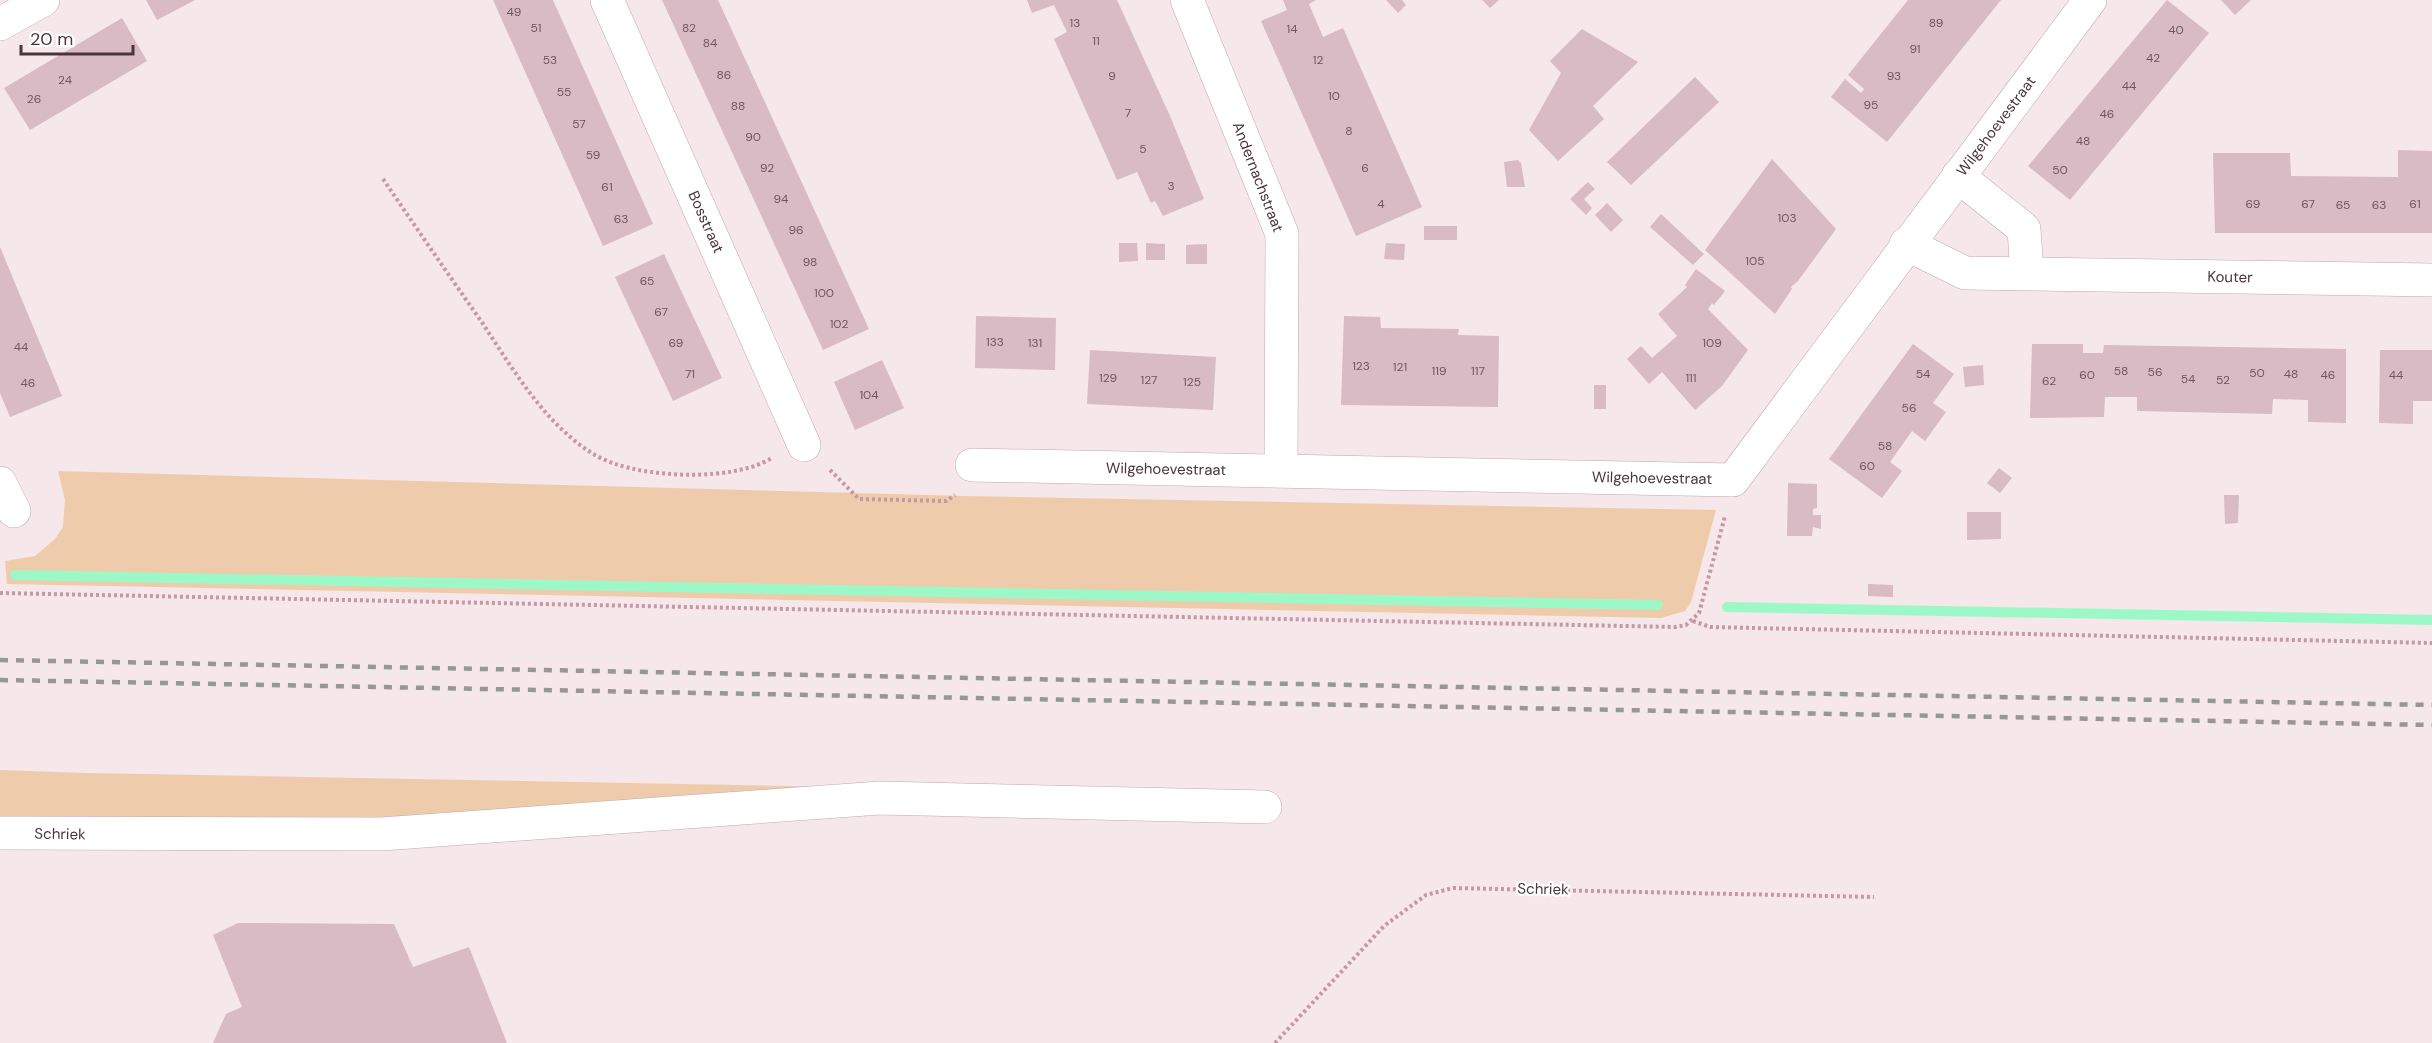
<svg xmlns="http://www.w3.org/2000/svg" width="2432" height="1043" viewBox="0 0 2432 1043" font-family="'DM Sans',sans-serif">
  <rect width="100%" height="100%" fill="#f5e7ea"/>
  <!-- green -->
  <path fill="#eeccab" d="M58,471L964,496L1716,510L1691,602L1685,611L1661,618L7,584L5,561L35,556L55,539L63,527L65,500Z
    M0,770L86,773L850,787L374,820L0,816Z"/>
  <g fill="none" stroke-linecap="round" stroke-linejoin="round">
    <!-- stream -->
    <path stroke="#9df8c7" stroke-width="10" d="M15,575L1658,605
      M1727,607L2432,620"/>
  </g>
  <!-- building -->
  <path fill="#d8bbc5" d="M146,0H195L157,20Z
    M493,0H553L653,224L603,246Z
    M662,0H718L869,329L823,350Z
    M1027,0H1117L1170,116L1204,199L1163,216L1155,201L1151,203L1137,172L1117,180L1054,39L1067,32L1054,5L1032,13Z
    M1283,0H1316L1309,4L1323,37L1343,28L1422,207L1356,236L1261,21L1287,10Z
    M1386,0H1402L1406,5L1398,13Z
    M1482,0H1499L1490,8Z
    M1908,0H2001L1887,142L1831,97L1845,79L1861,93L1864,89L1848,75Z
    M2167,0L2209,33L2070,200L2028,166Z
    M2221,0H2251L2235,15Z
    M122,18L147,61L30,130L4,88Z
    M1582,29L1638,62L1593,106L1604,119L1558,161L1529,130L1561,73L1550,61Z
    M1695,77L1719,102L1631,185L1607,162Z
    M2398,150L2432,151V233H2215L2213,153H2290L2291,176L2398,177Z
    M1772,159L1836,229L1798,281L1791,287L1792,289L1775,314L1705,250Z
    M1518,160L1521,163L1525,187H1507L1504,162Z
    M1588,182L1595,189L1584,199L1592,208L1586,215L1570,199Z
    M1607,203L1623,220L1611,232L1595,215Z
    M1661,214L1704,254L1693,265L1650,227Z
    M1424,226H1457V240H1424Z
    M1119,243H1137L1138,261L1119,262Z
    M1146,243L1165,244V260H1146Z
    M1386,243L1405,244L1404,260L1384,259Z
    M1207,244V264H1186V245Z
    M0,247L62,396L10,417L0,393Z
    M664,254L722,378L673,401L615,277Z
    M1696,269L1725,291L1714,305L1712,303L1708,309L1748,350L1722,386L1695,410L1662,372L1649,384L1627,359L1641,346L1652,358L1677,336L1658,314L1687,287L1685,285Z
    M976,316L1056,318L1055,370L975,368Z
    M1344,316L1380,317L1381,328L1459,329L1458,335L1499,336L1498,407L1341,405Z
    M1913,344L1954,374L1933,403L1946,412L1925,441L1912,431L1890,462L1902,471L1882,498L1829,459Z
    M2032,344H2083V353H2103L2104,345H2106L2346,349V423L2308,422V400L2273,399L2272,414L2137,411V397H2105L2104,417L2030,418Z
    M1090,350L1216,357L1213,410L1087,404Z
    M2380,350H2432V401H2413V424L2379,423Z
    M882,360L904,408L855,430L834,382Z
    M1983,365L1984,385L1965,387L1963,367Z
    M1594,385H1606V409H1594Z
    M1999,468L2012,478L2000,493L1987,483Z
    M1788,483L1817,484V508L1813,509V515H1821V529L1813,527L1812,536H1787Z
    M2224,495H2239L2238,523L2225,524Z
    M1967,512H2001V539L1967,540Z
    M1868,584L1893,585V597L1868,596Z
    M238,923L394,924L413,967L469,947L507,1043H213L226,1014L242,1007L213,935Z"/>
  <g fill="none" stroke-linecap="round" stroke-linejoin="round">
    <!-- minor casing -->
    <g stroke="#c2a8b0" stroke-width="34">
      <path id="minor" d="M607,0L804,445
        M1187,0L1282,234L1281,471
        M0,24L43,0
        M1958,176L2024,229L2027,274
        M1906,244L1965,273L2432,280
        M972,465L1733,480L2090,0
        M0,483L14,511
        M0,833L382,834L880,798L1265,807"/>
    </g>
    <!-- path -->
    <path stroke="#c598a6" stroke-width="4" stroke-dasharray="3 3" stroke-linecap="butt" d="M383,179C415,226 448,274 481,321C513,369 545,425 595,455C633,477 710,480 751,467C759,465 766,461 772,458
      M830,470L859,499L946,501L955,495
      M0,593L1675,627L1686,625L1699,613L1725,516
      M1693,621L1710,627L2432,643
      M1275,1043L1384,926L1426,895L1453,888L1874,897"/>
    <!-- minor -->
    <use href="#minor" stroke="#fff" stroke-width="33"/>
    <!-- rail -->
    <path stroke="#979797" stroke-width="4.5" stroke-dasharray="8 8" stroke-linecap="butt" d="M0,660L2432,705
      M0,680L2432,725"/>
  </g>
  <g text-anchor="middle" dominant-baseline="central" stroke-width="4.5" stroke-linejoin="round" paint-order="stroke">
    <!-- number labels -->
    <g font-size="12" fill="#6d565e">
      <text x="514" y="12">49</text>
      <text x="1075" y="23">13</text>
      <text x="1936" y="23">89</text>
      <text x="536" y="28">51</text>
      <text x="689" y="28">82</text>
      <text x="1292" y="29">14</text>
      <text x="2176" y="30">40</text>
      <text x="1096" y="41">11</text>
      <text x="710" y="43">84</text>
      <text x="1915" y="49">91</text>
      <text x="2153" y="58">42</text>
      <text x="550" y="60">53</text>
      <text x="1318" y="60">12</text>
      <text x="724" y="75">86</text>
      <text x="1112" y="76">9</text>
      <text x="1894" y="76">93</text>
      <text x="65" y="80">24</text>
      <text x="2129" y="86">44</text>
      <text x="564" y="92">55</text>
      <text x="1334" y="96">10</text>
      <text x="34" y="99">26</text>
      <text x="1871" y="105">95</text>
      <text x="738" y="106">88</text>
      <text x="1128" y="113">7</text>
      <text x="2107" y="114">46</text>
      <text x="579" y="124">57</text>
      <text x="1349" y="131">8</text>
      <text x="753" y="137">90</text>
      <text x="2083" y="141">48</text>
      <text x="1143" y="149">5</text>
      <text x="593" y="155">59</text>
      <text x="767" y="168">92</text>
      <text x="1365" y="168">6</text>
      <text x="2060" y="170">50</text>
      <text x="1171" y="186">3</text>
      <text x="607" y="187">61</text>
      <text x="781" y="199">94</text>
      <text x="1381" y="204">4</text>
      <text x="2253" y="204">69</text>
      <text x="2308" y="204">67</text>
      <text x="2415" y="204">61</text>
      <text x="2343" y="205">65</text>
      <text x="2379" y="205">63</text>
      <text x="1787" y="218">103</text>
      <text x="621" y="219">63</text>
      <text x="796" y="230">96</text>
      <text x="1755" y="261">105</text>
      <text x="810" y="262">98</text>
      <text x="647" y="281">65</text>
      <text x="824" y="293">100</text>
      <text x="661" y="312">67</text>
      <text x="839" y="324">102</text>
      <text x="995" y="342">133</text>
      <text x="676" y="343">69</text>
      <text x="1035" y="343">131</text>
      <text x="1712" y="343">109</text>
      <text x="21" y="347">44</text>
      <text x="1361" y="366">123</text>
      <text x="1400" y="367">121</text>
      <text x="1439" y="371">119</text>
      <text x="1478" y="371">117</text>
      <text x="2121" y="371">58</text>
      <text x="2155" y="372">56</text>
      <text x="2257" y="373">50</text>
      <text x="690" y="374">71</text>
      <text x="1923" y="374">54</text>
      <text x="2291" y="374">48</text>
      <text x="2087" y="375">60</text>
      <text x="2328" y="375">46</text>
      <text x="2396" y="375">44</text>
      <text x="1108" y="378">129</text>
      <text x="1691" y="378">111</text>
      <text x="2188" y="379">54</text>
      <text x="1149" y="380">127</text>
      <text x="2223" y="380">52</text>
      <text x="2049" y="381">62</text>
      <text x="1192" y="382">125</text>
      <text x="28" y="383">46</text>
      <text x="869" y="395">104</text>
      <text x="1909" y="408">56</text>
      <text x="1885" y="446">58</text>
      <text x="1867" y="466">60</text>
    </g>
    <!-- street labels -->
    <g font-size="15" fill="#49353c" stroke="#fff">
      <text transform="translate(1996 126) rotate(-53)">Wilgehoevestraat</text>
      <text transform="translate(1258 177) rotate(69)">Andernachstraat</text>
      <text transform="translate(706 222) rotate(66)">Bosstraat</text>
      <text transform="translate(2230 277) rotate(1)">Kouter</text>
      <text transform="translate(1166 469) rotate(1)">Wilgehoevestraat</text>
      <text transform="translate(1652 478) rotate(1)">Wilgehoevestraat</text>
      <text transform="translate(60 834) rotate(1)">Schriek</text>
      <text transform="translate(1543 889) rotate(1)">Schriek</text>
    </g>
  </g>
  <!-- scale -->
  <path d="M21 45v9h112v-9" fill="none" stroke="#49353c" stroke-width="3"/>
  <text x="30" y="45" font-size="18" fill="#49353c" stroke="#ffffff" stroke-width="4.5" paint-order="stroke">20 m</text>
</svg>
